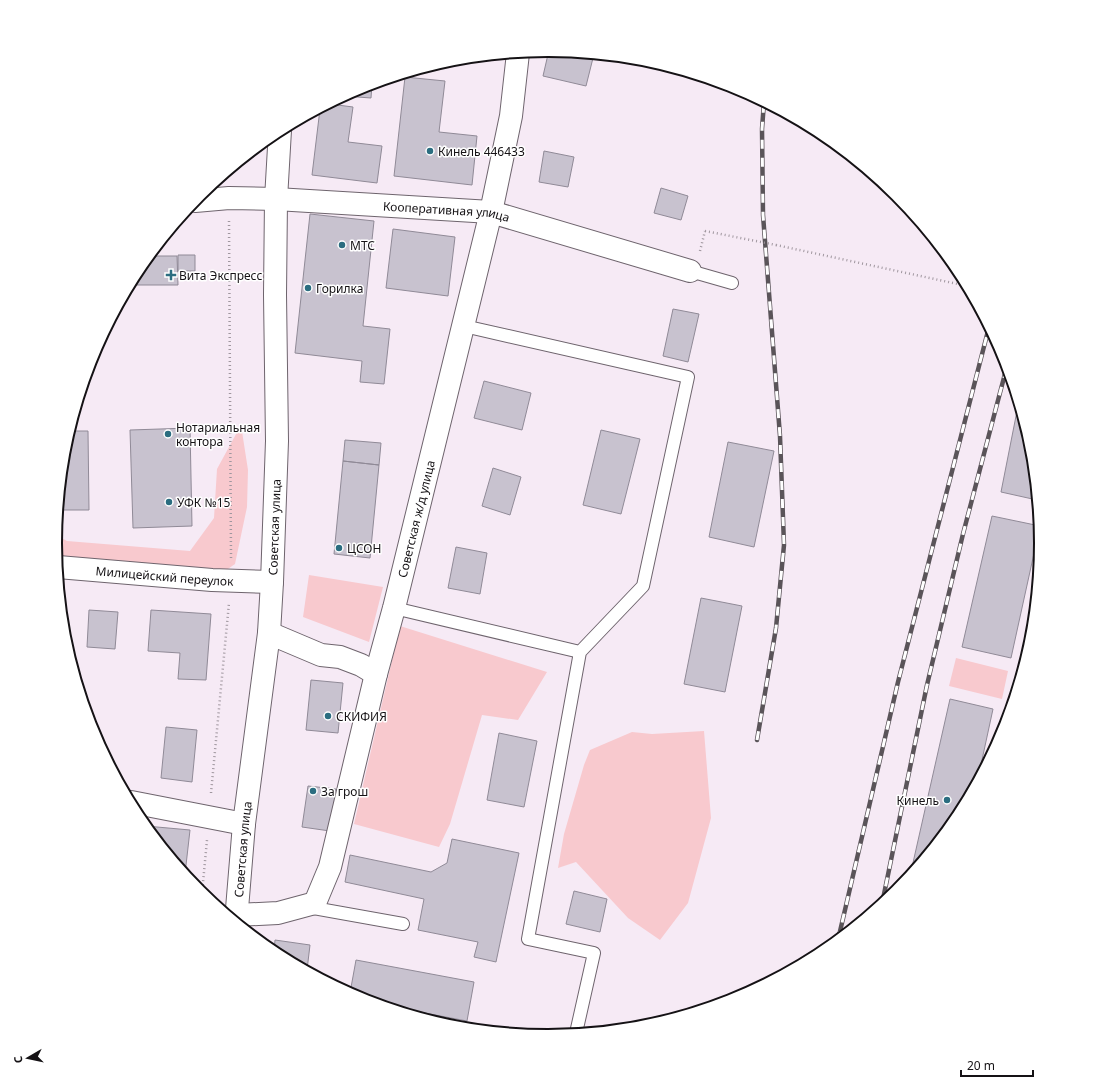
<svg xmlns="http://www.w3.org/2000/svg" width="1097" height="1086" viewBox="0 0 1097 1086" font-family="'Noto Sans',sans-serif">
  <rect width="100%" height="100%" fill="#f6eaf5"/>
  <!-- green -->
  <path fill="#f8c9ce" d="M241,425L248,470L247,507L235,564L212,580L57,557L56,543V535L67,541L190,551L214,518L217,469Z
    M309,575L383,587L369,642L303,617Z
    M400,626L547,672L518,720L482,715L450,824L439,847L354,824Z
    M956,658L1008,671L1002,699L949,686Z
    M704,731L711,818L688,903L660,940L628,918L576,862L558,868L564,834L584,765L590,750L632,732L652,734Z"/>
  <!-- building -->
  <path fill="#c8c2cf" stroke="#908a97" d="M549,50L594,54L586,86L543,76Z
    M405,77L445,81L439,132L477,136L472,185L394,176Z
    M372,84L371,98L344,96L360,87Z
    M330,104L353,107L348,142L382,146L377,183L312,175L320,109Z
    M544,151L574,157L568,187L539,182Z
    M661,188L688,196L681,220L654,213Z
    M310,214L374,221L363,326L390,329L384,384L360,382L362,361L295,353Z
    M393,229L455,237L448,296L386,288Z
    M178,255H195V271H178Z
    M150,256H177L178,285H130L139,269Z
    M673,309L699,314L688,362L663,356Z
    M484,381L531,393L522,430L474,418Z
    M1017,411L1022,412L1032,447L1037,500L1001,492Z
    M190,428L192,526L133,528L130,430Z
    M601,430L640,439L621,514L583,505Z
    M70,431H88L89,510H59L65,447Z
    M345,440L381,443L379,465L343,461Z
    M728,442L774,451L754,547L709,537Z
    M343,461L379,465L370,558L334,554Z
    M493,468L521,477L510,515L482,506Z
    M992,516L1040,526L1011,658L962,647Z
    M456,547L487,553L480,594L448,588Z
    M701,598L742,606L725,692L684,684Z
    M89,610L118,612L115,649L87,647Z
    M151,610L211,614L206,680L178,679L180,653L148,651Z
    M311,680L343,683L338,733L306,730Z
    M950,699L993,709L977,783L958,817L910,876Z
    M166,727L197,730L192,782L161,778Z
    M499,733L537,741L524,807L487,800Z
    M308,786L336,789L330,831L302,827Z
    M146,826L190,830L185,874Z
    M452,839L519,853L496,962L474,957L478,942L418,930L424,899L345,882L350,855L431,872L447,863Z
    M574,891L607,899L600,932L566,924Z
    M275,940L310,945L307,970L274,952Z
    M356,960L474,982L467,1021L377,1004L360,998L350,993Z"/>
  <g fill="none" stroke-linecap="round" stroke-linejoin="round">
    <!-- service casing -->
    <g stroke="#6e646d" stroke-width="14">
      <path id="service" d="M690,271L732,283
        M464,326L688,377L643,586L580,652
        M394,608L580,652L528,939L594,953L576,1033
        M308,907L403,924"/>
    </g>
    <!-- minor casing -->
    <g stroke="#6e646d" stroke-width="24">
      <g id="minor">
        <path id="s1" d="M276,199L491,212L690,271"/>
        <path id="s2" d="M58,567L212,580L272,582"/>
        <path d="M269,633L321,655L340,657L361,665L376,674"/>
        <path d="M131,802L244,824"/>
        <path id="s3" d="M237,915L278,913L315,903L330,867L376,674L394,608L491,212L511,116L518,53"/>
      </g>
    </g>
    <!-- tertiary casing -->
    <g stroke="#6e646d" stroke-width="24">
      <path id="tertiary" d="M195,201L229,198L276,199"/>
    </g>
    <!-- secondary casing -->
    <g stroke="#6e646d" stroke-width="24">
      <g id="secondary">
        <path id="s4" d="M236,921L244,824L269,633L272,582L277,441L275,295L276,199L280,130"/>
      </g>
    </g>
    <!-- path -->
    <path stroke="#a0979f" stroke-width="2.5" stroke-dasharray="1 3" stroke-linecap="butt" d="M229,221L231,558
      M776,245L967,286
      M700,251L705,231
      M211,793L229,603
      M202,893L207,840"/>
    <!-- service -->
    <use href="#service" stroke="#fff" stroke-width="12"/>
    <!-- minor -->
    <use href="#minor" stroke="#fff" stroke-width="22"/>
    <!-- tertiary -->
    <use href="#tertiary" stroke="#fff" stroke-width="22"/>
    <!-- secondary -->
    <use href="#secondary" stroke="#fff" stroke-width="22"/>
    <!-- rail casing -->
    <g stroke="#5a5459" stroke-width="4.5">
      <path id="rail" d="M757,740L776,628L784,545L780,436L763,215L762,129L764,102
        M882,904L927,685L963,534L1007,366
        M838,940L898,682L989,327"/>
    </g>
    <!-- rail -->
    <use href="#rail" stroke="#fff" stroke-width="3" stroke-dasharray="9" stroke-linecap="butt"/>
    <!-- path-bridge -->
    <path stroke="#a0979f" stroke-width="2.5" stroke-dasharray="1 3" stroke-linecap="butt" d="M705,231L776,245"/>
  </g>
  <!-- markers -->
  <g fill="#2b6d80" stroke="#fff" stroke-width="1.5">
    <circle cx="430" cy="151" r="4"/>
    <circle cx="342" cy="245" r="4"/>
    <path d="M169 269h4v4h4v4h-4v4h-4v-4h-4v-4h4z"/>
    <circle cx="308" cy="288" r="4"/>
    <circle cx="168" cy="434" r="4"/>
    <circle cx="169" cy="502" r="4"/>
    <circle cx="339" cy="548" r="4"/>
    <circle cx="328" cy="716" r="4"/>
    <circle cx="313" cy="791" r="4"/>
    <circle cx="947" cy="800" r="4"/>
  </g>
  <g text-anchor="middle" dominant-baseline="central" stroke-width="3" stroke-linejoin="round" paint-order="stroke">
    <!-- poi labels -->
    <g font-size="12" fill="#151215" stroke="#fff" text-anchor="start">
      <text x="438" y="151">Кинель 446433</text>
      <text x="350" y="245">МТС</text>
      <text x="179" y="275">Вита Экспресс</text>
      <text x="316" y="288">Горилка</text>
      <text x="176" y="427">Нотариальная<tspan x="176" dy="14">контора</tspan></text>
      <text x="177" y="502">УФК №15</text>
      <text x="347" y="548">ЦСОН</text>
      <text x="336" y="716">СКИФИЯ</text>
      <text x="321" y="791">За грош</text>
      <text x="939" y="800" text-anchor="end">Кинель</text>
    </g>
    <!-- street labels -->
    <g font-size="12" fill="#151215" stroke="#fff">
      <text stroke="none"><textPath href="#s1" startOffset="171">Кооперативная улица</textPath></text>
      <text stroke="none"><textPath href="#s3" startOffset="477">Советская ж/д улица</textPath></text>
      <text stroke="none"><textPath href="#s4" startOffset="396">Советская улица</textPath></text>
      <text stroke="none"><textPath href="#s2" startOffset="107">Милицейский переулок</textPath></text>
      <text stroke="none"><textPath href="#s4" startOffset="72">Советская улица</textPath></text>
    </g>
  </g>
  <!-- crop -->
  <path d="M0 0H1097V1086H0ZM62 543a486 486 0 1 1 972 0a486 486 0 1 1-972 0Z" fill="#fff" fill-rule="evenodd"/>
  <path fill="none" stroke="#151215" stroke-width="2" d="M62 543a486 486 0 1 1 972 0a486 486 0 1 1-972 0Z"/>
  <!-- north arrow -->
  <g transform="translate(28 1058) rotate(261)" stroke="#ffffff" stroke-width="3" paint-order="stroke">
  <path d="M0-3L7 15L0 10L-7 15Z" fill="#151215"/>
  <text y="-6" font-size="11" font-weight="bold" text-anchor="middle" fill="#151215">С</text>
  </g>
  <!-- scale -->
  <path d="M961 1070v6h72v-6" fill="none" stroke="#151215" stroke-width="2"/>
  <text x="967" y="1070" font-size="12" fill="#151215" stroke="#ffffff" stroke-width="3" paint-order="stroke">20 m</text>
</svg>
